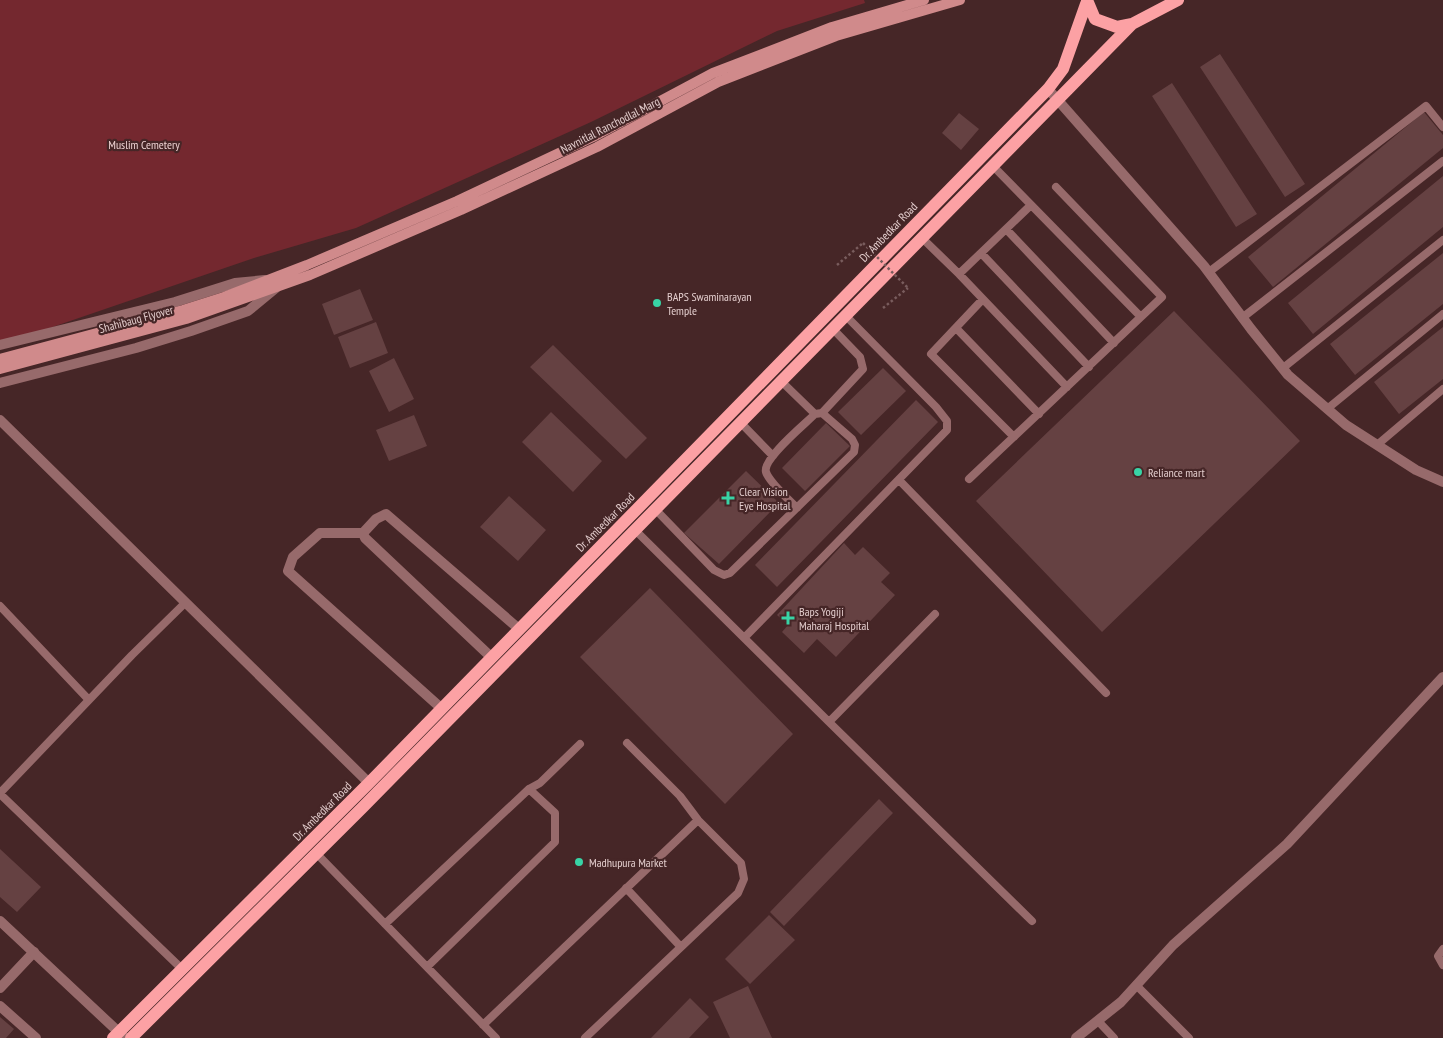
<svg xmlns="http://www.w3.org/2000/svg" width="1443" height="1038" viewBox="0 0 1443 1038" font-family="'PT Sans Narrow',sans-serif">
  <rect width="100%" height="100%" fill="#462627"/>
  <!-- green -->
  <path fill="#74282f" d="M0,0H864L865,3L777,31L591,122L356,228L254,258L0,345Z"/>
  <!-- building -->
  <path fill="#654142" d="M1220,54L1305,184L1285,197L1200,67Z
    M1172,83L1257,214L1236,227L1152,96Z
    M1424,112L1443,135V148L1273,287L1248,257Z
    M959,113L979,129L961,150L942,133Z
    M1443,176V227L1313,334L1288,303Z
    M1443,253V304L1355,375L1330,344Z
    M360,289L373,320L334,335L322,304Z
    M1174,311L1300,441L1102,632L976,501Z
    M376,322L388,353L350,368L338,337Z
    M1443,327V379L1399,414L1374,382Z
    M553,345L647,438L626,459L530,367Z
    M394,358L414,399L389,412L369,371Z
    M883,368L906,391L861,435L838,412Z
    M916,400L938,422L777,587L755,565Z
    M551,412L602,461L573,492L522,442Z
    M414,415L427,446L389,461L376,430Z
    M826,423L850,446L805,491L782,468Z
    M746,471L779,503L719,564L684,533Z
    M509,496L546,530L518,561L480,527Z
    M844,543L855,555L863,547L890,573L881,582L895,595L836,657L817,639L804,653L782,632L788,625L777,615Z
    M650,588L793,734L725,804L580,657Z
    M879,799L893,813L784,926L770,912Z
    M0,849L41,887L17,912L0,897Z
    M769,915L795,940L750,984L725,959Z
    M748,986L772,1038H730L713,1002Z
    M690,998L709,1017L689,1038H651Z
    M0,1017L14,1029L6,1038H0Z"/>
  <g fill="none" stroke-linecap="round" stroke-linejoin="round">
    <!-- path -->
    <path stroke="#795c5d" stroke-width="2.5" stroke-dasharray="2.5 2.5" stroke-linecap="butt" d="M837,265L863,243
      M883,308L908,288"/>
    <!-- service -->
    <path stroke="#976a6b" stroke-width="8" d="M992,165L1141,317
      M1006,229L1114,343
      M921,237L959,274L1067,387
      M981,253L1089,367
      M1209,272L1426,106L1443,127
      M959,274L1031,205
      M982,300L931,354L1014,437
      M1242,318L1443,161
      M956,328L1039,414
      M1283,368L1443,240
      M781,381L815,414
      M1327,409L1443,314
      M822,413L863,369L860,357L832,328
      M740,422L773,456
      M1377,445L1443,389
      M969,479L1162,297L1056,187
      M899,480L1106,693
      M655,509L714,570L724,575L730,573L854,452L855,445L852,439L822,413L815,414C805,424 762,459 766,472C769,482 789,500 797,508
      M635,530L829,722L935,614
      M0,606L88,699
      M744,638L947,430V421L936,407L845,315
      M829,722L1032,921
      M529,789L540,783L580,744
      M0,793L132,655L185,603
      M0,794L182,969
      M316,853L496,1038
      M626,888L680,946
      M385,924L529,789L555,813V842L427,967
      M1443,949L1438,956L1443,965
      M1136,985L1189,1038
      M1098,1021L1114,1038
      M483,1025L698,820
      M585,1038L738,893L744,879L741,863L698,820L680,796L627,743"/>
    <!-- minor -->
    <path stroke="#976a6b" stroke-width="10" d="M0,420L369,783
      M363,533H320L293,557L288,571L441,708
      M491,657L365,538L363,533L376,519L386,514L519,629
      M0,988L34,952
      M0,1006L36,1038"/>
    <!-- tertiary -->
    <path stroke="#976a6b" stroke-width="10" d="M1048,89L1204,266L1251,329L1288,375L1346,425L1416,470L1443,482
      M0,345L175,302L235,283L265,280
      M0,383L136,348L191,331L248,311L276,288
      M0,921L125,1038
      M1076,1038L1121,1002L1173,945L1287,844L1443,677"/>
    <!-- secondary -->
    <path stroke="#d08a8b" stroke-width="10" d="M0,359L183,310L224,297L307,265L457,201L593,137L713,73L832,27L924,0
      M0,369L186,319L310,275L461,210L597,147L718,82L836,36L960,0"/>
    <!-- primary -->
    <path stroke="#fca1a4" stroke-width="12" d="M1087,0L1095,19L1117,27L1132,24L1178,0
      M113,1038L369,783L1048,89L1063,69L1086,4
      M131,1038L363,807L1132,24"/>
    <!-- path-bridge -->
    <path stroke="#795c5d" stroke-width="2.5" stroke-dasharray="2.5 2.5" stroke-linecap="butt" d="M863,243L908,288"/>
  </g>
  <!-- markers -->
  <g fill="#38d4a6" stroke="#462627" stroke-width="2">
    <circle cx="657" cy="303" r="5"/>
    <circle cx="1138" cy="472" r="5"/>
    <path d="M725.5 490.5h5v5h5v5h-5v5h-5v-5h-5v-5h5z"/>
    <path d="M785.5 610.5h5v5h5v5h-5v5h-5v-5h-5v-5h5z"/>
    <circle cx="579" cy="862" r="5"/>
  </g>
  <g text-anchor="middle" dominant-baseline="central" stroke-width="4.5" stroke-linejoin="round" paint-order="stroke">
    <!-- street labels -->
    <g font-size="12" fill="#e3cdcd" stroke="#462627">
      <text transform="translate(610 125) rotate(-27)">Navnitlal Ranchodlal Marg</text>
      <text transform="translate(888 232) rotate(-46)">Dr. Ambedkar Road</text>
      <text transform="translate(136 319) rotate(-15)">Shahibaug Flyover</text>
      <text transform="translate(605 522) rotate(-45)">Dr. Ambedkar Road</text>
      <text transform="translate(322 811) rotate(-45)">Dr. Ambedkar Road</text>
    </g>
    <!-- park labels -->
    <g font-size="12" fill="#eed2d2" stroke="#462627">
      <text x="144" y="144">Muslim Cemetery</text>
    </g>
    <!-- poi labels -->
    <g font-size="12" fill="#e3cdcd" stroke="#462627" text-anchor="start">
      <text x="667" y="296">BAPS Swaminarayan<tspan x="667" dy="14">Temple</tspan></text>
      <text x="1148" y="472">Reliance mart</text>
      <text x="739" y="491">Clear Vision<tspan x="739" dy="14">Eye Hospital</tspan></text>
      <text x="799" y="611">Baps Yogiji<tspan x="799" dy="14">Maharaj Hospital</tspan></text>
      <text x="589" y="862">Madhupura Market</text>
    </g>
  </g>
</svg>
